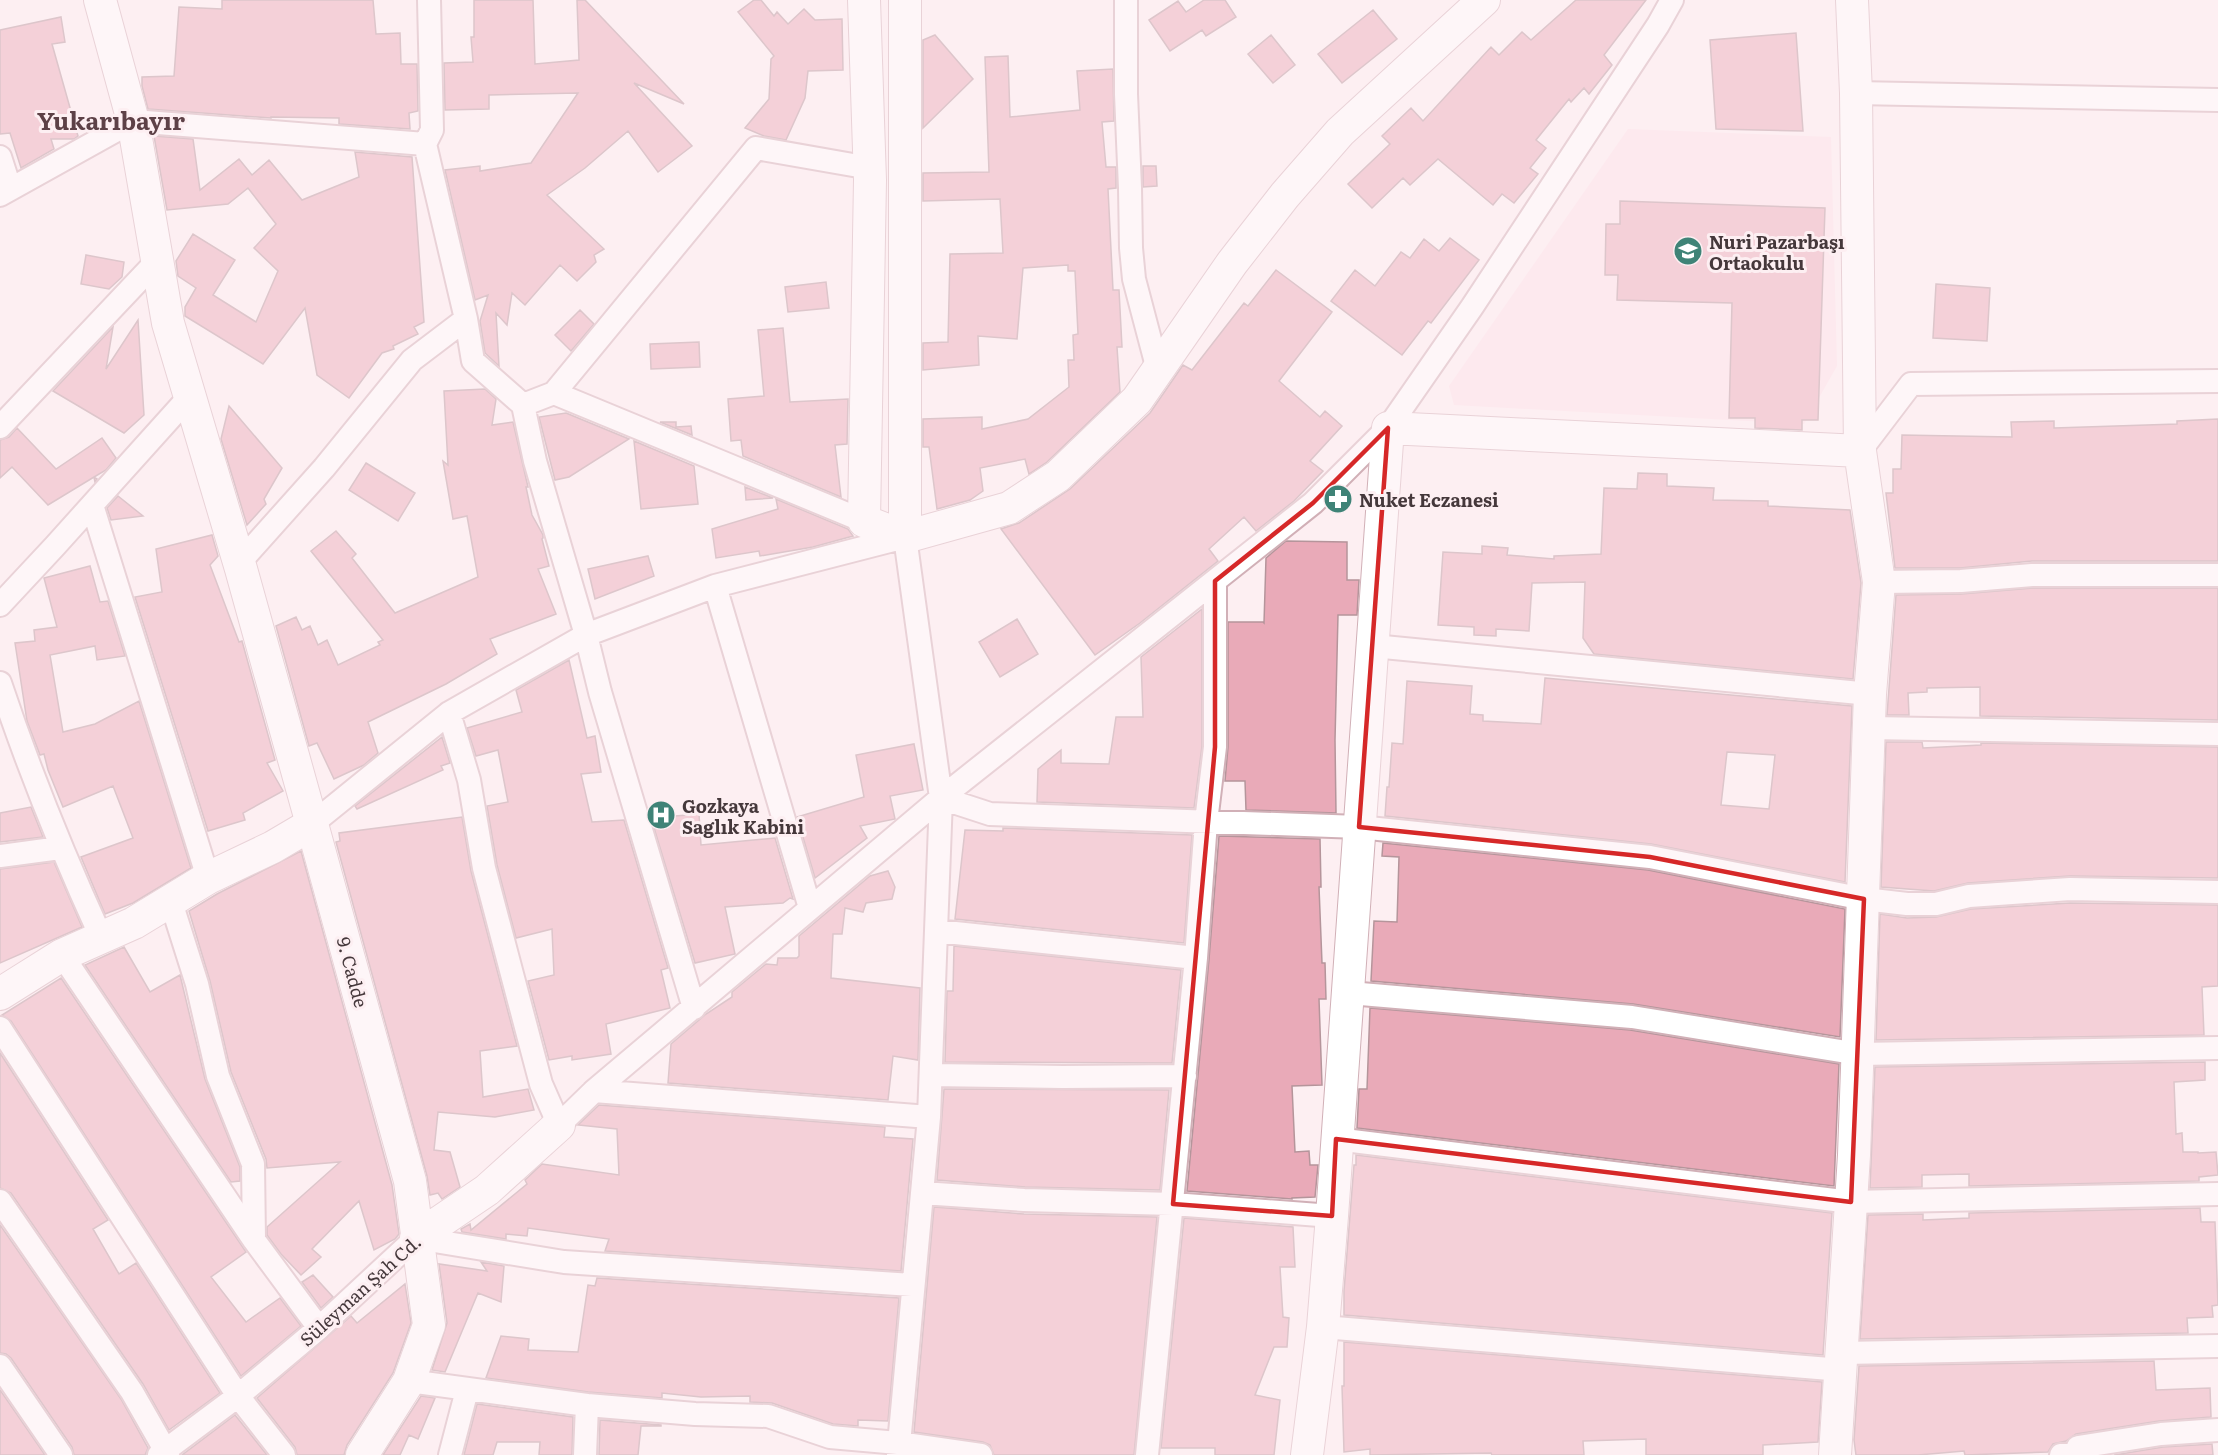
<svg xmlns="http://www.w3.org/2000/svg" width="2218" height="1455" viewBox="0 0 2218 1455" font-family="Literata,serif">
  <rect width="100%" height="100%" fill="#fdeff2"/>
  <!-- built -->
  <path fill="#fde2e8" d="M1628,129L1831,137L1837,366L1804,424L1454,405L1449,386Z"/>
  <!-- building -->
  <path fill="#e9aab8" stroke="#b5959b" stroke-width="1.5" fill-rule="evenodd" d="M222,0H373L376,34L400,33L401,64H417L418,111L409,113L410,129L339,124V118L271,117V118L148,109L142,86V77L174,76L179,7L222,9Z
    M474,0H533L535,64L579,60L577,0H585L684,104L634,83L692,146L658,172L628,131L585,168L547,195L604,249L594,255L596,262L577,281L560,265L525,305L512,293L507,325L496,313L499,366L485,353L480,321L488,295L475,300L445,170L480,166V171L531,163L578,93L489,95V109L445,110L444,63L473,62L471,37H474Z
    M754,0H761L774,16L777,12L788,24L804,9L815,20L842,19L843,70L808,71L805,98L786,140L764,136L745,128L769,99L771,59L774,56L738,12Z
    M1204,0H1225L1236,17L1206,36L1202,30L1170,51L1149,20L1178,1L1186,12Z
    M1576,0H1646L1604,55L1612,65L1589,94L1584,88L1571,102L1569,99L1536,140L1546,148L1530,168L1538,174L1514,203L1502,194L1493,205L1438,159L1410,185L1403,178L1372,208L1348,184L1390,144L1382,136L1411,108L1423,121L1491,47L1499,55L1522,32L1531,40Z
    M1373,10L1397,39L1342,83L1318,54Z
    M61,17L65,42L52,44L78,136L74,139H51L54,149L21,168L10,133L0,134V30Z
    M1796,33L1803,131L1716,129L1710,40Z
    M935,35L973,79L923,128V40Z
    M1271,35L1295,65L1273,83L1248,54Z
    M1008,56L1010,117L1080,110L1077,71L1113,69L1114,121L1102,122L1106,167H1116V188L1108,189L1113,290H1119L1122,347H1117L1120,392L1047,462L1029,474L1025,459L980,468L983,491L970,500L937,509L929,447H923V419L982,417V429L1028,419L1069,387L1068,360H1074L1073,335L1078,334L1075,271H1068V265L1023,268L1017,339L978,336L979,365L923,370V343L948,342L950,254L1003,253L1000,199L923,201V173L989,172L985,57Z
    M154,136L193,139L200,190L239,159L252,175L269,160L302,200L359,177L355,152L412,157L424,322L414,327L418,334L393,346L394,349L382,353L349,398L317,375L305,308L263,364L185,316V307L196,288L178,276L176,261L193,234L235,260L213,295L256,322L278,271L254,248L276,224L248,188L228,204L167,210Z
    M1143,166H1156L1157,186L1143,187Z
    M1620,201L1825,208L1818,420H1802V430L1755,428V418H1729L1732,303L1617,300L1618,275H1605L1606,224H1620Z
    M1450,238L1479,260L1431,323L1428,321L1402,355L1331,301L1355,270L1375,286L1401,252L1410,258L1424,239L1439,251Z
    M86,255L124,262L122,277L109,289L81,284Z
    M1276,270L1332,312L1279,381L1320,417L1325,411L1342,426L1310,461L1323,471L1294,501L1256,531L1244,517L1209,549L1218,561L1140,623L1095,655L1001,529L1019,523L1070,489L1150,413L1183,365L1192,370L1244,303L1248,306Z
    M826,282L829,308L788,312L785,287Z
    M1936,284L1990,288L1987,341L1933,338Z
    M580,310L594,324L571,351L555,335Z
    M138,320L144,415L124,433L53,391L113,327L106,369Z
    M783,328L790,402L848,399L847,444L835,445L841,497L743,456L741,440L731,441L728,399L764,396L758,330Z
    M699,342L700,367L651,369L650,344Z
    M485,389L496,399L492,425L513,422L528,487H526L532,515L543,535V538L542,539L549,566L538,569L556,614L490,639L497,654L446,684L368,722L378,753L364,765L334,779L317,743L309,746L276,626L296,617L302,630L310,626L318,645L327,640L338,665L380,645L378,642L383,640L311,551L336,531L356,554L352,558L395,613L478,577L467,516L453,519L443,461L448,465L444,391Z
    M229,406L282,468L264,499L266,504L247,525L221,439Z
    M566,413L629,439L569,477L555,480L539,417Z
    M2218,419V561H2032L1960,568H1895L1886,493H1893V469H1901L1902,435L2012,437L2011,422L2054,421V428L2177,424V421Z
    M660,422H676V427L691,426L692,435Z
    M17,428L56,469L102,438L116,458L106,470L94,477L97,479L95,482L94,477L48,505L12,467L0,478V440L9,437Z
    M634,441L694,466L698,504L641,509Z
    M366,463L415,493L398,521L349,490Z
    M1638,473L1667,474V486L1714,488L1713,500L1768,501V506L1850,510L1861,583L1853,679L1594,654L1583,638L1585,582L1532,583L1529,631L1496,629V636L1474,635V627L1438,625L1443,552L1482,554V546L1508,548L1507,555L1554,559V556L1601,554L1604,488L1637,489Z
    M745,487L773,498L746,500Z
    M118,496L143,516L111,520L107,508Z
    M776,499L848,529L853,536L813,547L760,556L759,551L716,558L712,529L778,509Z
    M212,535L218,556L210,565L239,642L242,641L275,760L267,763L283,791L243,813L245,820L208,831L135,597L162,592L156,549Z
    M1286,541L1347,542V580H1359L1357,615H1338L1335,740L1336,813L1246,810L1245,781H1225L1228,747V622H1263L1264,623L1266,558Z
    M648,556L654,576L595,599L588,569Z
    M90,566L100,602L108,601L125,656L97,660L95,646L50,655L63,732L95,724L139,701L191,868L133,903L105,914L81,857L133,838L113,786L63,807L48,770L44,754L40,755L27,721L15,643L35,641L34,630L57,627L44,578Z
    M2033,588H2218V720L1980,716V687L1927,688V692L1908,693L1909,715H1887L1896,595L1961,594Z
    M1202,609V746L1194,808L1037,802L1038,769L1061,750V763L1109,764L1116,717H1143L1141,657Z
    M1017,619L1038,654L1000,677L979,642Z
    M569,660L587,738L595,736L601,772L581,774L592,822L624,820L668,968L661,970L670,1008L606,1024L611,1054L572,1060V1056L549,1060L528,981L554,975L552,929L516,938L497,865L487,806L508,802L498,750L476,756L467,728L522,712L516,690Z
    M1545,678L1852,706L1845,882L1651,844L1385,816L1387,787H1389L1392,743L1403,744L1407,681L1472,686L1470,714L1483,715V721L1541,724ZM1727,752L1775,755L1769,809L1721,805Z
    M442,737L450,763L441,766L443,770L357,809L355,806Z
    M1886,742H1922L1923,748L1981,745V743L2218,747V878L2070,876L1968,883L1934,891L1881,887Z
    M914,744L923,790L890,796L895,819L860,826L867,838L815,878L797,817L864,797L856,755Z
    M31,807L43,837L0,842V813Z
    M699,814L701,845L775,838L793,899L790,898L783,903L725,907L735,954L695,963L651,818Z
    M462,817L471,871L517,1046L480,1051L483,1097L528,1089L534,1110L495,1117L438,1112L434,1150L450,1152L460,1187L442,1199L438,1193L430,1195L427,1176L336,842L340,841L339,833Z
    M1003,828L1192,835L1184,943L955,919L965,830L1003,831Z
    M1219,836L1320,839L1321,887H1319L1322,963H1325L1326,999H1319L1322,1085L1292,1086L1295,1152L1309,1151L1310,1165H1318L1315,1197L1292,1198V1199L1187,1191L1209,959Z
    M1383,843L1648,870L1845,909L1840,1037L1633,1004L1371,981L1374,921L1397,922L1399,857L1382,856Z
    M301,851L392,1185L399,1234L395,1239L374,1250L359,1201L312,1249L321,1257L301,1275L281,1254L267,1235V1227L340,1162L267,1168L266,1159L231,1072L210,981L189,911L217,894Z
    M54,862L82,927L0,963V869Z
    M888,871L895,887L892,899L866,903L863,912L845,908L842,934H833L831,978L920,988L918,1060L893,1056L888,1100L668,1083L671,1044L706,1014L732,997V992L766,964L777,965L778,958H797L799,956V936L870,876Z
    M2070,903L2218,905V986L2202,987L2204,1035L1876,1040L1880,914L1907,918L1936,917L1971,909Z
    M954,946L1181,970L1172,1063L945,1062L947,991H953Z
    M124,947L150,992L180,975L205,1079L240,1167V1181L231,1182L85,965Z
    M61,978L246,1252L211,1277L246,1322L280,1298L301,1326L241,1376L11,1021L2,1015Z
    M1370,1008L1630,1030L1839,1064L1834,1186L1357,1128L1359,1089H1367Z
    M0,1053L108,1220L93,1229L119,1274L136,1263L220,1393L169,1430L143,1384L11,1193L0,1188Z
    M2205,1062V1080L2174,1082L2176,1134L2182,1133L2183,1152H2198V1153L2216,1152L2218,1175L2199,1177V1181L1969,1186V1174L1922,1175V1187L1870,1188L1875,1067Z
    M944,1089L1169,1090L1160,1190L1025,1187L937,1180Z
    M599,1105L885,1127L884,1137L913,1139L901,1271L605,1251L609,1239L528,1228L527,1236L506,1234V1239L462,1232L461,1229L470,1224L471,1230L527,1184L525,1180L542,1164L619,1175L617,1129L578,1125Z
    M1356,1155L1832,1213L1823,1355L1344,1315V1291L1354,1165H1356Z
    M934,1207L1024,1214L1157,1217L1134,1455H994L990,1445L983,1442L914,1432Z
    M2200,1208L2201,1222H2215L2218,1305L2212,1306L2213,1317L2187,1318L2188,1333L1860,1339L1868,1215L1923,1214V1220L1969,1218V1213Z
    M1184,1218L1293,1227L1295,1267H1280L1283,1317L1289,1318L1287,1347H1274L1255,1395L1280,1400L1274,1455H1215V1448H1161Z
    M0,1225L121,1399L148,1448L145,1455H74L72,1447L11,1358L6,1354L0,1353Z
    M481,1262L504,1266L501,1302L478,1293L445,1372L432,1370L447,1323L439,1264L487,1271Z
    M313,1275L333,1297L321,1308L302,1282Z
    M597,1278L899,1298L888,1421L858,1420V1426L833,1424L772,1403L750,1402V1396L701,1397L662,1393V1398L588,1392L486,1378L501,1336L529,1339L528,1350L578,1352L588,1285L595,1286Z
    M405,1284L411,1323L393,1373L347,1445L344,1455H297L295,1447L257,1398L351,1316L357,1323Z
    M1344,1342L1822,1382L1818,1442L1763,1445V1455H1646V1439L1583,1441L1584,1455H1492L1491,1453L1370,1455V1449L1344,1452L1342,1386H1344Z
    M2154,1361L2156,1390L2210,1388L2211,1417L2159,1421L2076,1434L2066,1441L2053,1444L2048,1452L1965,1455L1964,1451L1918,1455H1856L1854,1440L1859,1366Z
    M0,1390L45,1455H0Z
    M421,1396L435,1398L418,1439L409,1435L400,1455H383Z
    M477,1404L573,1417L572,1455H539L540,1442H497L493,1455H464Z
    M235,1415L267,1455H182Z
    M600,1420L661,1425V1426H641L638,1455H599Z
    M2212,1444L2213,1455H2114L2163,1447Z"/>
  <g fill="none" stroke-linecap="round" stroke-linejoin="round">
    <!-- street casing -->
    <g stroke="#d1b0b7" stroke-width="26">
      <path id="street" d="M429,0L432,130L425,144L466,319L473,361L523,405L535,461L586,635L600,692L694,1008
        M1126,0V94L1130,188L1131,248L1134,279L1158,370
        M1856,93L2218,100
        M0,157L10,188
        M0,195L133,121L425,144
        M554,393L864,521
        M523,405L554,393L756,148L870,168
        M0,427L157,261
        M1860,451L1911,384L2218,381
        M92,505L208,878
        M239,563L324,468L412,360L466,319
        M1879,582L1961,581L2032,575H2218
        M715,586L810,908
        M0,605L55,546L190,396
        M1373,646L1870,694
        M0,683C29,770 63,854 101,937
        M449,713L469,780L484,868L541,1084L559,1125L594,1091L941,798L1313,503L1388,428L1472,307L1658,25L1672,0
        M1869,728L2218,734
        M941,798L990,814L1359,827L1650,857L1864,899L1907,904H1936L1969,896L2070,889L2218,892
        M312,824L449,713L586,635L715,586L905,537L941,798L929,1117L898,1455
        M0,856L60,848
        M171,902L197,984L218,1076L253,1164L254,1240
        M936,931L1196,958
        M62,955L254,1240L319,1328
        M1349,993L1632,1017L1859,1054L2218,1048
        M0,1028L238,1396L284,1455
        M931,1075L1063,1077L1185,1076
        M594,1091L929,1117
        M1336,1139L1851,1202L2218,1194
        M922,1193L1024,1200L1173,1204L1332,1216
        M0,1201L132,1392L168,1455
        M1323,1327L1842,1370
        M1842,1353L2218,1346
        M0,1366L61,1455
        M409,1381L587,1405L585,1455
        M587,1405L695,1414L768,1416L830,1437L898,1443L981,1455
        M159,1455L238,1396L319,1328L416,1238L564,1262L912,1285
        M450,1455L467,1390
        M1147,1455L1196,958L1206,822L1215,747V581
        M2061,1455L2078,1453V1447L2161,1434L2218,1430"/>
    </g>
    <!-- secondary casing -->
    <g stroke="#d1b0b7" stroke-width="34">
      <path id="secondary" d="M100,0L133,121L168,323L241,569L312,824
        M864,0L870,180L864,521L905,537L1009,508L1058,476L1137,400L1232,263L1285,195L1340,132L1484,0
        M905,537V0
        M0,994L62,955L134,923L208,878L273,847L312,824L410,1181L429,1325L409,1381L362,1455
        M416,1238L487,1190L559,1125
        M1307,1455L1323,1327L1332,1216L1388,428L1860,451
        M1835,1455L1854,1155L1870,694L1879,582L1860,451L1856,93L1852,0"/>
    </g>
    <!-- street -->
    <use href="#street" stroke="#fff" stroke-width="22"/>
    <!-- secondary -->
    <use href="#secondary" stroke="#fff" stroke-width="32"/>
  </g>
  <!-- marked area -->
  <path d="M0 0H2218V1455H0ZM1388,428L1359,827L1650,857L1864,899L1851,1202L1336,1139L1332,1216L1173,1204L1215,747V581L1313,503Z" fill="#fdeff2" fill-opacity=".55" fill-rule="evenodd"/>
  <path fill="none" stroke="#d62828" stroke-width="4.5" stroke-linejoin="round" d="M1388,428L1359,827L1650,857L1864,899L1851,1202L1336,1139L1332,1216L1173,1204L1215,747V581L1313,503Z"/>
  <!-- icons -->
  <defs>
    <g id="school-disc" transform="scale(1.5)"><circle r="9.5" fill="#3f8377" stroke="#fdeff2"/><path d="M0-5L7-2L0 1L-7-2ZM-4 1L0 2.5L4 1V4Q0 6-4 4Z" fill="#fff"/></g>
    <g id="pharmacy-disc" transform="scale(1.5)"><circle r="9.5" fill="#3f8377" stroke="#fdeff2"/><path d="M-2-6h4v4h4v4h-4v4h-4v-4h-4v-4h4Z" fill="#fff"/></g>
    <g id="hospital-disc" transform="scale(1.5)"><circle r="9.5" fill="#3f8377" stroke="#fdeff2"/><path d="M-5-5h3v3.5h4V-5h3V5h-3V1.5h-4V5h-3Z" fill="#fff"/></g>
  </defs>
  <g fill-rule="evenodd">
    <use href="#school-disc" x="1688" y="251"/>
    <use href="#pharmacy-disc" x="1338" y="499"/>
    <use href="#hospital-disc" x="661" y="815"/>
  </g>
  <g text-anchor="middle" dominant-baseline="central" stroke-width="6" stroke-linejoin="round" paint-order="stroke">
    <!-- poi labels -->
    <g font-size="18" font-weight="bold" fill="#45383b" stroke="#fdeff2" text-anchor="start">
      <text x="1709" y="241">Nuri Pazarbaşı<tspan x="1709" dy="21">Ortaokulu</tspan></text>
      <text x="1359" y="499">Nuket Eczanesi</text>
      <text x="682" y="805">Gozkaya<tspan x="682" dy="21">Saglık Kabini</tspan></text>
    </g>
    <!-- street labels -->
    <g font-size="18" fill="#45383b" stroke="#fdeff2">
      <text transform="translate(353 972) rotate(75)">9. Cadde</text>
      <text transform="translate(360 1290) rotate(-42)">Süleyman Şah Cd.</text>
    </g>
    <!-- district labels -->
    <g font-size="24" font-weight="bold" fill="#5d4147" stroke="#fdeff2">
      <text x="111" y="119">Yukarıbayır</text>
    </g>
  </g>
</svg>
